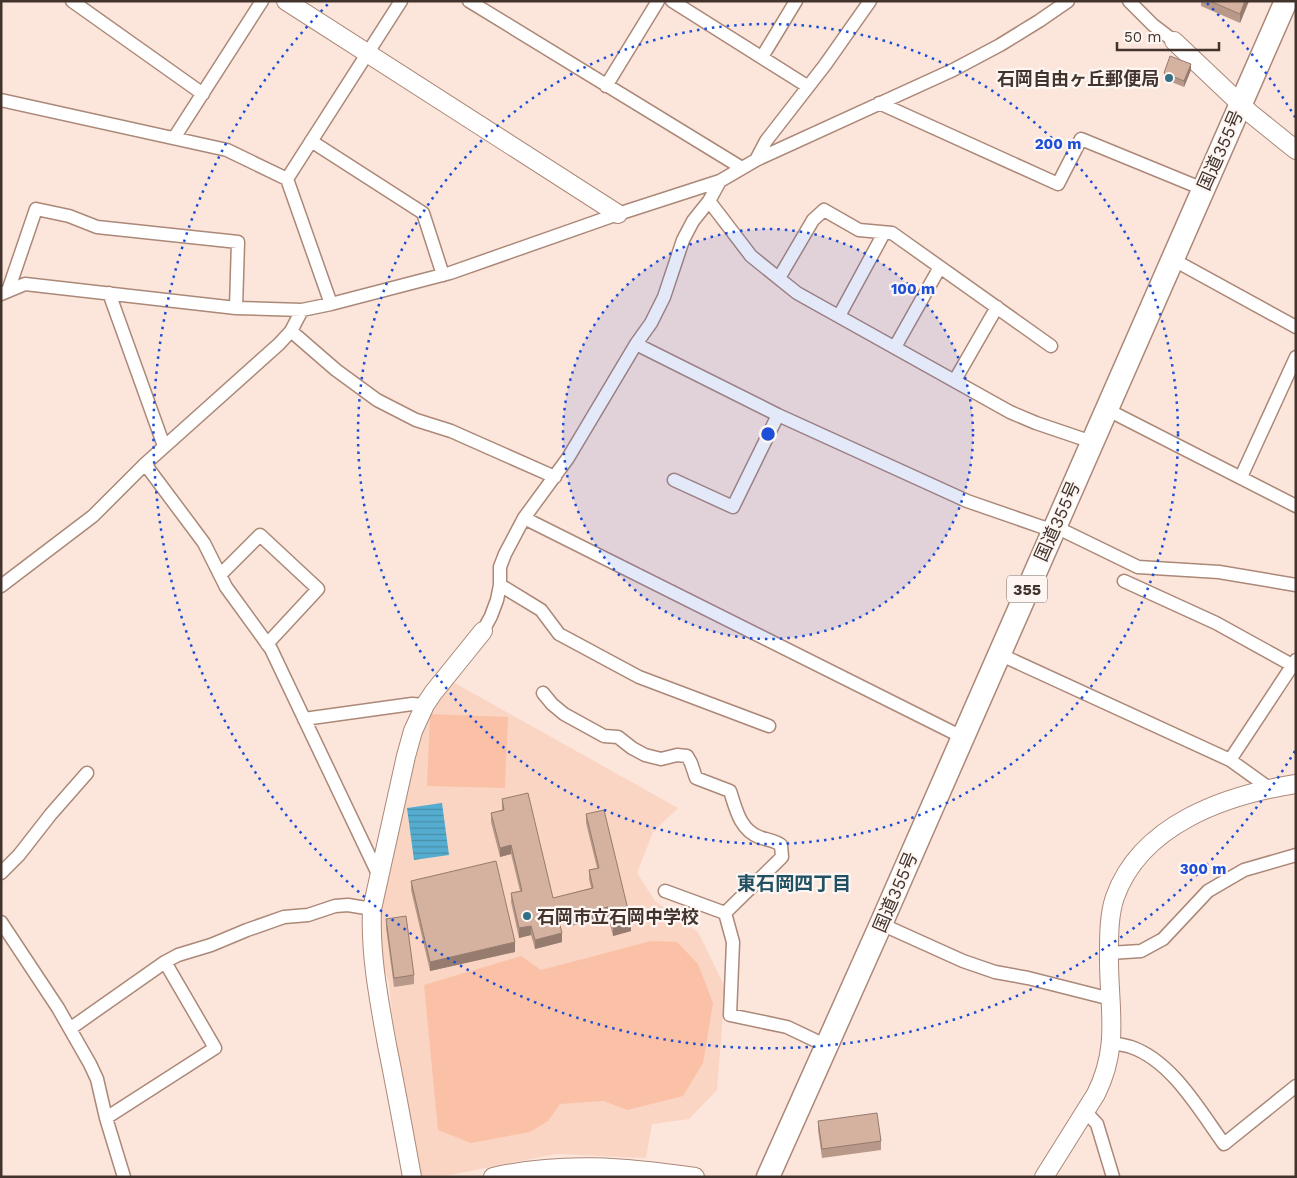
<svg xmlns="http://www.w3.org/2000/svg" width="1297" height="1178" viewBox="0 0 1297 1178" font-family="'Work Sans','Noto Sans JP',sans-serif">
  <defs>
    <pattern id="water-rules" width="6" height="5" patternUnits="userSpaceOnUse" patternTransform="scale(1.25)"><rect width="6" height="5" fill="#54add0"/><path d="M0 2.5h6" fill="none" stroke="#478ea9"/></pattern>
  </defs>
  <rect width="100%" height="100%" fill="#fce5da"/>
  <!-- built -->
  <path fill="#fad5c4" d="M453,682L678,808L653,832L637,873L655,901L698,932L725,987L717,1090L689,1119L652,1124L646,1158L556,1154L440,1177H422L397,1059L389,983L376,945L378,896L409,756L427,715Z"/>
  <!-- pitch -->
  <path fill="#fac1a6" d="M430,714L508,717L505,788L427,786Z
    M651,941L677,942L698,964L713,1003L703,1063L683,1096L627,1110L604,1101L560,1104L548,1121L530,1132L471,1143L438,1130L424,985L521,956L541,970Z"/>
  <!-- water -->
  <path fill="url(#water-rules)" d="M442,803L449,855L414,860L407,808Z"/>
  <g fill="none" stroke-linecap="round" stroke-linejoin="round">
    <!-- street casing -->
    <g stroke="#ab8878" stroke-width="15">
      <path id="street" d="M72,1L203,94
        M469,1L742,168
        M672,1L807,86
        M1129,1L1153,25L1174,41
        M762,57L796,1
        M606,86L658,1
        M1,100L227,150L287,179L331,304
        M879,103L1058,184L1081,139L1203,189
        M174,138L262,1
        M311,141L423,213L443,275
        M756,160L766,141L825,65L870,1
        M287,179L401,1
        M709,201L751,256L797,293L1010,412L1036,423L1092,442
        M1172,259L1296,327
        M779,278L813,220L824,210L859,230L892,233L1051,346
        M8,291L36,209L69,216L97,227L238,242L236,308
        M109,293L164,446
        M1,294L25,284L236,308L302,310L331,304L450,273L618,214L720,181L756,160L953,70L1000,45L1039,21L1068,1
        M839,316L884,233
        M291,331L336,370L377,400L416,420L451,431L555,477
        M636,344L778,415L967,501L1042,527L1064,531L1138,567L1219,572L1296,585
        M895,347L940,267
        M955,380L997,307
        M1106,409L1296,506
        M145,464L204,543L226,587L271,649L379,876
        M1241,477L1296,357
        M674,480L733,507L778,415
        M524,518L962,737
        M220,575L260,535L318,589L267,644
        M1124,581L1216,623L1292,665
        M500,585L541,610L559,634L639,677L769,726
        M1,586L93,516L145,464L279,344L291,331L302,310
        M483,631L491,616L497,600L500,585V567L505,554L524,518L568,458L636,344L651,323L664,297L683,240L693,221L709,201L720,181
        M999,654L1230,760L1269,788
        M543,693L552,704L564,714L604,736L618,737L632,748L645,755L661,759L677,755L687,756L691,763L696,778L730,791C736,809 740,830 759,837C767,840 774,840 781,845L782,857L725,913
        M304,719L412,704L425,705
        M1230,760L1296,660
        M1,873L19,855L51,814L87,773
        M665,891L725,913
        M725,913L733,942L730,1015L787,1027L827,1046
        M1,922L58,1008L90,1064L97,1079L106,1118L124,1177
        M881,924L963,961L995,972L1028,978L1111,999
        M1109,953L1141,951L1163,939L1208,891L1244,870L1296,855
        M71,1028L165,962L178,955L211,945L247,930L284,917L308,915L335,906L348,905L372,909
        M1112,1043C1118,1044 1125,1045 1131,1047C1172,1061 1200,1111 1224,1144L1296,1086
        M1085,1111L1097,1124L1113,1177
        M106,1118L215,1048L165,962"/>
    </g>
    <!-- secondary casing -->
    <g stroke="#ab8878" stroke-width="20">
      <path id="secondary" d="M286,1L618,214
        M1174,41L1250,113L1296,150
        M412,1177C404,1133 396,1089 387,1045C379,1000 370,955 372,909L406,756L413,731L425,705L433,693L483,631
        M493,1177C561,1161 627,1167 695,1177
        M1044,1177L1096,1094C1121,1044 1108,1006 1109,953C1109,935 1109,914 1115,897C1141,824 1226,795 1296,784"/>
    </g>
    <!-- highway casing -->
    <g stroke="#ab8878" stroke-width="25">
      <path id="highway" d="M768,1177L881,924L1286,1"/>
    </g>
    <!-- street -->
    <use href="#street" stroke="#fff" stroke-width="12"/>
    <!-- secondary -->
    <use href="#secondary" stroke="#fff" stroke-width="18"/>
    <!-- highway -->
    <use href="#highway" stroke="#fff" stroke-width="22"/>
  </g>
  <!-- wall -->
  <path fill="#b79889" d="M1201,1H1249L1240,23L1201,6Z
    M1191,70L1184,87L1164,79V73Z
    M502,799L553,898L591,888L589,879V870L597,868L586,823V814L631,931L613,936L608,917L566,927L565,921L559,923L562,942L535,949L531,935L519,938L511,902V893L520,891L511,854L500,857L491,822V813L502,810Z
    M411,881L515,952L430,971L411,890Z
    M386,919L414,975V984L394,987L386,928Z
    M818,1121L881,1141V1150L822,1158L818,1130Z"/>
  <!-- shaded-wall -->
  <path fill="#957c6f" d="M1245,1H1249L1240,23V14Z
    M1191,64V70L1184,87V81Z
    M511,845V854L500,857V848Z
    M608,907V917L566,927V918Z
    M565,912V921L557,923V914Z
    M631,922V931L613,936V926Z
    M531,926V935L519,938V928Z
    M562,933V942L535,949V940Z
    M515,942V952L430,971V962Z"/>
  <!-- building -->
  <path fill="#d5b19f" stroke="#957c6f" d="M1210,1H1245L1240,14Z
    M1170,56L1191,64L1184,81L1164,73Z
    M528,793L553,898L593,888L589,870L599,868L586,814L604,810L631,922L613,926L608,907L566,918L565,912L557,914L562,933L535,940L531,926L519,928L511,893L522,891L511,845L500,848L491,813L504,810L502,799Z
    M496,861L515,942L430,962L411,881Z
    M406,916L414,975L394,978L386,919Z
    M877,1113L881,1141L822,1149L818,1121Z"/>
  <!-- distance rings -->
  <circle cx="768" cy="434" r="205" fill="#1d4ed8" fill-opacity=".12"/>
  <g fill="none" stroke="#1d4ed8" stroke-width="2.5" stroke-dasharray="2.5 5">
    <circle cx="768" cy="434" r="205"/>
    <circle cx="768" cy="434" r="410"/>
    <path d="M1295 751A615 615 0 1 1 329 3M1207 3A615 615 0 0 1 1295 117"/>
  </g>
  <!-- markers -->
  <g fill="#336f86" stroke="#fef6f2" stroke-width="2">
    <circle cx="1169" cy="78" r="5"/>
    <circle cx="527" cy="916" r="5"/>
  </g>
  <g text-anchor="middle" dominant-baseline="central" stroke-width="4.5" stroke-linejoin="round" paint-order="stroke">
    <!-- shield labels -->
    <rect fill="#fef6f2" stroke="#7a6e68" stroke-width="1" x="1007" y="575.5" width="40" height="27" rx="4"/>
    <g font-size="16" font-weight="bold" fill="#42342d">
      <text x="1027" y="589">355</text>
    </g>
    <!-- poi labels -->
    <g font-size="18" font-weight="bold" fill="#42342d" stroke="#fef6f2" text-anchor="end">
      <text x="1159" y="78">石岡自由ヶ丘郵便局</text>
      <text x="537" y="916" text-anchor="start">石岡市立石岡中学校</text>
    </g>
    <!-- street labels -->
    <g font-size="18" fill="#42342d" stroke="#fef6f2">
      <text transform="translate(1220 150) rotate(-66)">国道355号</text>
      <text transform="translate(1057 521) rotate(-66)">国道355号</text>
      <text transform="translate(895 892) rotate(-67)">国道355号</text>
    </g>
    <!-- neighbourhood labels -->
    <g font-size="19" font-weight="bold" fill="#205062" stroke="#fef6f2">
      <text x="794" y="883">東石岡四丁目</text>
    </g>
  </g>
  <circle cx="768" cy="434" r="8" fill="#1d4ed8" stroke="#fef6f2" stroke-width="2.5"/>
  <g font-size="15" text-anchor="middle" font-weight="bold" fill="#1d4ed8" stroke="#fef6f2" stroke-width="4.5" stroke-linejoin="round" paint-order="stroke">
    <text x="1058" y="149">200 m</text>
    <text x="913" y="294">100 m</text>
    <text x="1203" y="874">300 m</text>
  </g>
  <!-- border -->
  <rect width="1297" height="1178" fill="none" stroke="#42342d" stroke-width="5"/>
  <!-- scale -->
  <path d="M1117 42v8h102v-8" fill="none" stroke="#42342d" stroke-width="2.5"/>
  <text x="1124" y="42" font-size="15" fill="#42342d" stroke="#fef6f2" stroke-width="4" paint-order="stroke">50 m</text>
</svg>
